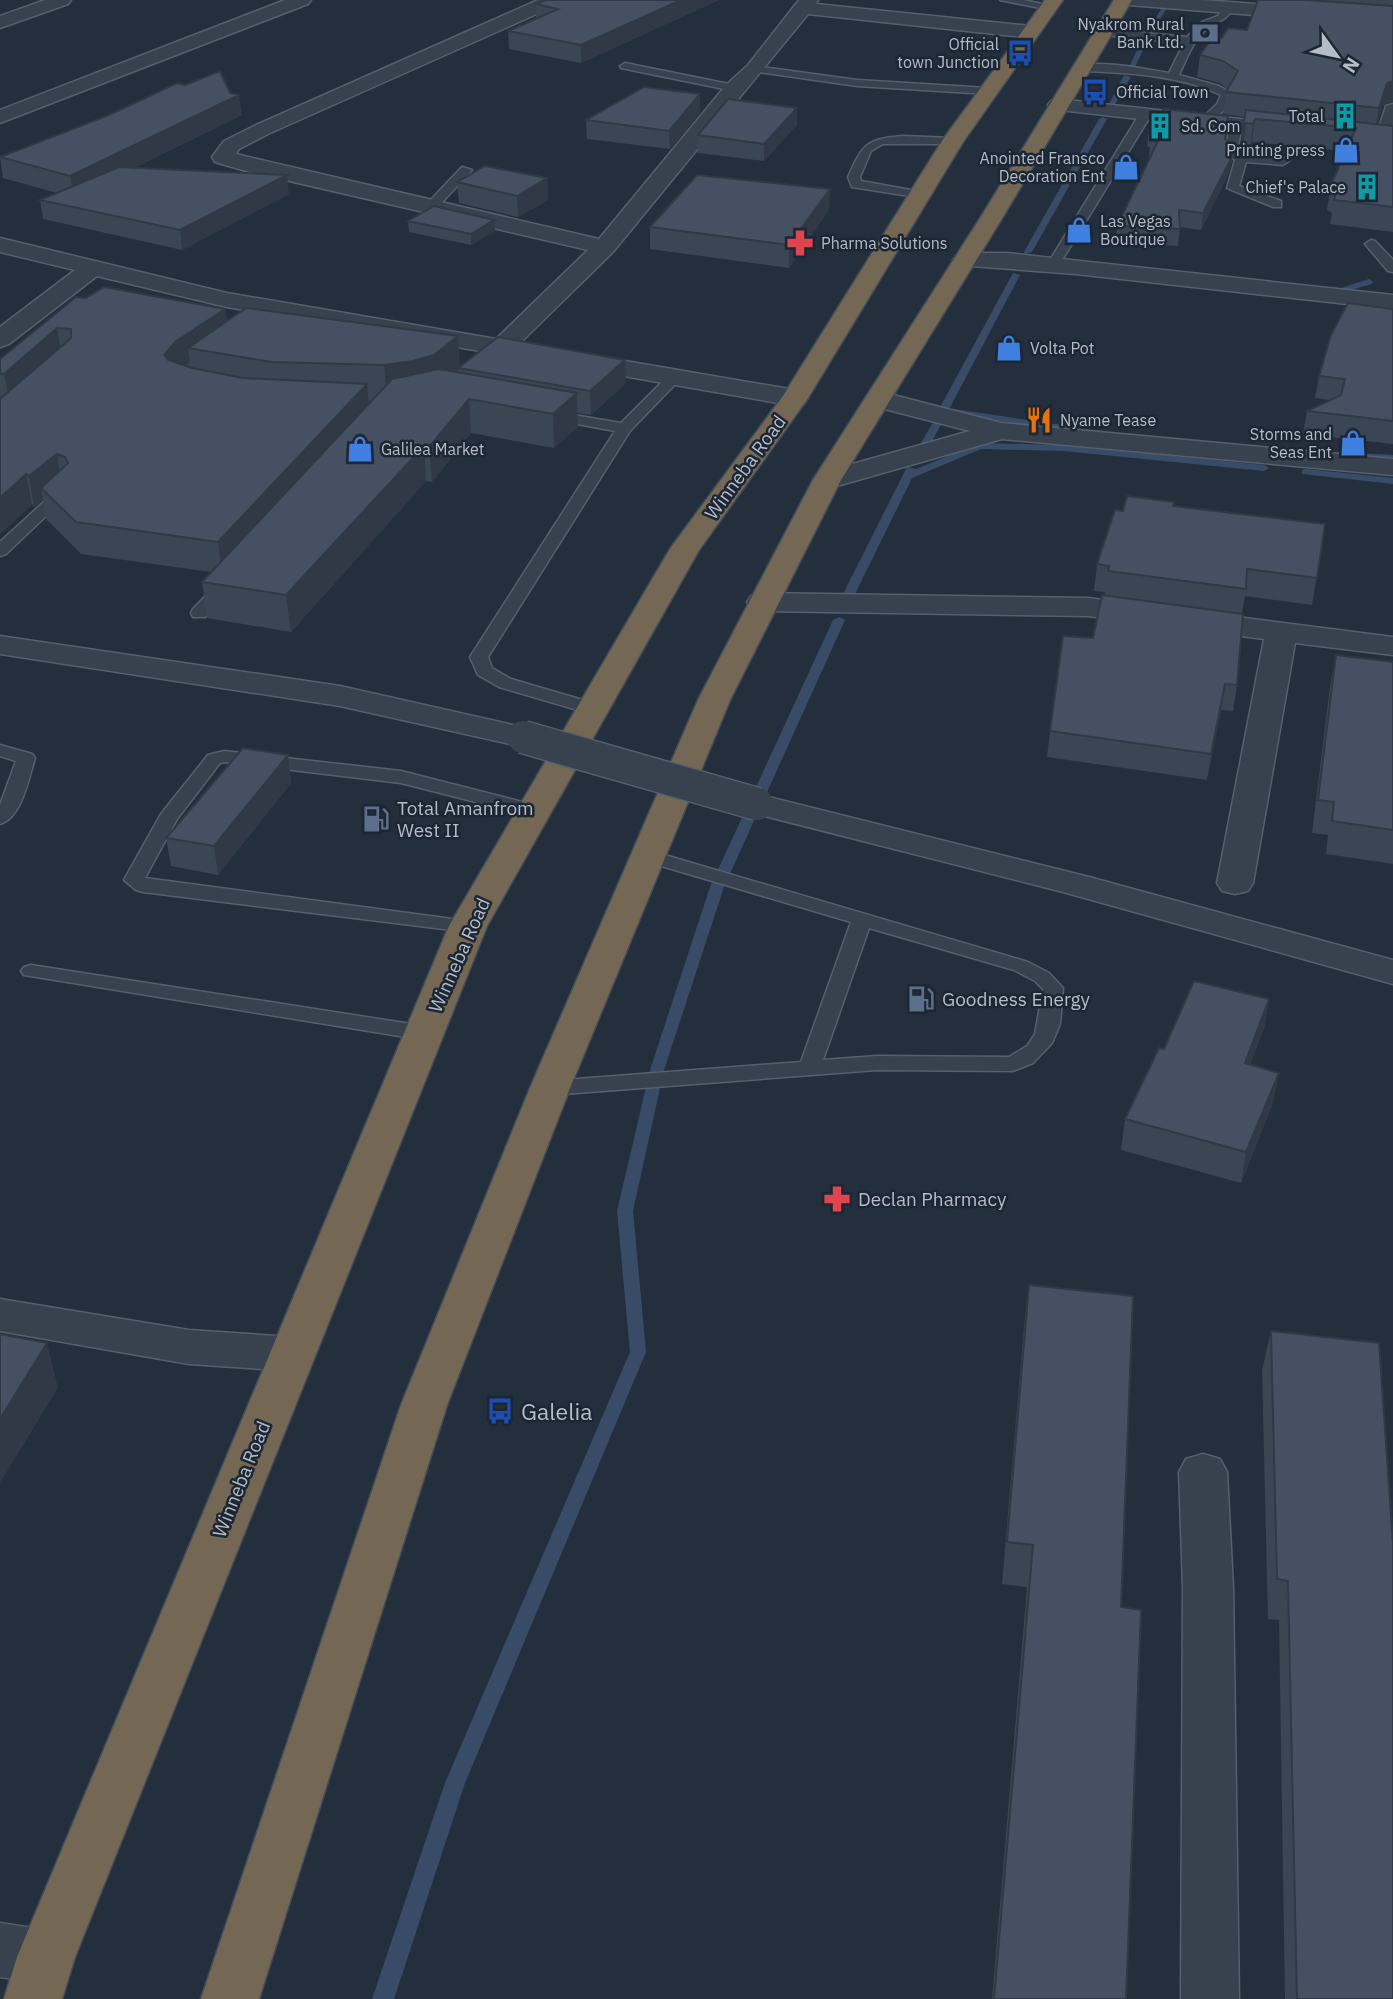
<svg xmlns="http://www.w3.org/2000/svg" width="1393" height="1999" viewBox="0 0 1393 1999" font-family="'IBM Plex Sans',sans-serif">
  <rect width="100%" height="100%" fill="#242f3e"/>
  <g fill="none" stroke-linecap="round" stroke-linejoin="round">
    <!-- stream -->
    <path fill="#394c67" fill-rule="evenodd" d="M1164,4L1169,5L1151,33H1147Z
      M1146,36L1149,38L1134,69L1127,71L1143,38Z
      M1124,75L1131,77L1115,104H1109Z
      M1103,117L1107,119L1032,252L1025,254L1024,252L1099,119Z
      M1013,273L1020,275L947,413L939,415L937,413Z
      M1369,279L1373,282L1372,284L1323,298L1319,295Z
      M953,409L1076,427L1081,430L1076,433L950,414L948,412Z
      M935,419L943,421L926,452H918L917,450Z
      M980,443L1064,445L1264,465L1269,468L1264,471L1064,451L981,449L912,478L854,596L852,598H844L842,596L907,467L916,469Z
      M1339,452L1393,455V461L1335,457L1334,455Z
      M1306,469L1393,478V484L1302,474V470Z
      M839,617L845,620L724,887L664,1070L633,1211L646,1352L465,1783L394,1999H372L445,1783L630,1352L617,1211L650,1070L710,887L833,620Z"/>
    <!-- lane casing -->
    <g stroke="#565f6c" stroke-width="3">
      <path id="lane" d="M1000,0H1024L1055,7L1050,10Z
        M1224,6L1233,8C1224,23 1220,19 1208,28C1193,40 1187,58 1179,75L1219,86L1232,94L1225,109L1209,123L1199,121L1217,104L1221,95C1180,75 1128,73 1083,71L1078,68C1092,58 1150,70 1169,73L1184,43L1104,35L1099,32L1104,29L1187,37L1202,22L1218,16Z
        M625,63L734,85L739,88L734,91L621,68L620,66Z
        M755,66L857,80L988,88L993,91L988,94L857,86L751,71L750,69Z
        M1145,112L1151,115L1059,265L1053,269L1048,268L1047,265L1139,115Z
        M1236,122L1242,125L1237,152L1283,157L1289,161L1283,165L1246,162L1239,186L1281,201V207H1273L1227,188L1235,160L1225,154L1230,125Z
        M903,136L953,138L959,141L953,144H883L871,151L860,177L861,181L922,192V198L852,187L848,177C863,144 866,139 903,136Z
        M462,167L472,170L433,212H425V206Z
        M1371,240L1375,241L1393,260V272L1388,271L1365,244Z
        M676,372L683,376L630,431L488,657L492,668L511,679L600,705L603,709L594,714L588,713L499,687L478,675L470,657L615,431L550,419L543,415L550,411L621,423L671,373Z
        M63,487L68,489L71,492L68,495L6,554L0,556V542L58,489Z
        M223,582L231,587L229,590L205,617H193L191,613L193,609L217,584Z
        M0,745L32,754L35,758C29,777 22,818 0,824V805L16,761L0,756Z
        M224,751L401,771L542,807L544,811L535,817L401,783L225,762L220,763L177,819L145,878L475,922L478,926L475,930L468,932L143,892L136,890L124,880L161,814L208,755Z
        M648,850L1028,962L1049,973L1063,988L1060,1024L1052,1043L1033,1063L1013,1071L877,1070L550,1095L542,1093L539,1088L542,1083L550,1081L801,1062L851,922L641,860L638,856L641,852ZM869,928L1014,970L1035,981L1043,989L1035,1034L1027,1046L1009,1057L877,1056L823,1060Z
        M31,965L424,1026L432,1028L435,1033L432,1038L424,1040L24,975L21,971L24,967Z"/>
    </g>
    <!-- street casing -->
    <g stroke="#565f6c" stroke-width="3">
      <path id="street" d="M45,0H71L68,4L0,28V16Z
        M285,0H311L308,4L0,123V110Z
        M538,0H562L559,4L268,134L239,149L236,154L599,239L727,84L748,65L799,0H818L816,4L1031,26L1040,32L1031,38L808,14L613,252L520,343L795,390L804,392L808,398L804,404L795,406L227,307L97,276L9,344L0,347V327L75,270L0,252V238L227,293L496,339L588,250L246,171L215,162L212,157L224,141L254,126Z
        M1120,0H1202L1393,14V26L1129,5Z
        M1058,99L1377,134L1386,106L1393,104V148L1051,109L1048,105L1051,101Z
        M965,253H1006L1393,295V309L1076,274L957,265L953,260L957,255Z
        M878,391L1001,423L1393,459V475L1002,439L837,486L827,488L817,486L813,480L817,474L970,431L869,405L865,399L869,393Z
        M762,593L1088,598L1393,637V655L1295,643L1253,883L1248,891L1235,894L1222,891L1217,883L1264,639L1088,616L762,611L751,608L747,602L751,596Z
        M0,636L340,686L535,730L540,737L535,744L523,747L340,706L0,654Z
        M757,794L1089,877L1393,960V984L1063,892L745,811L740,804L745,797Z
        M0,1299L189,1330L292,1337L308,1342L315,1354L308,1366L292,1371L189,1364L0,1331Z
        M1203,1454L1220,1459L1227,1472L1233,1587L1239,1999H1181L1183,1587L1179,1472L1186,1459Z
        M0,1923L46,1930L66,1938L75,1957L66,1976L46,1984L0,1977Z"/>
    </g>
    <!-- highway casing -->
    <g stroke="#434c59" stroke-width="3">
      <path id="highway" d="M1045,0H1063L963,142L808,398L699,550L487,926L75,1957L62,1999H4L17,1957L449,926L670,549L783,396L942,141Z
        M1114,0H1132L1001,220L841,480L730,700L570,1088L447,1405L259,1999H201L401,1405L530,1088L698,700L813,480L979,220Z"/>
    </g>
    <!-- lane -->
    <use href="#lane" fill="#38414e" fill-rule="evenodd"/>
    <!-- street -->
    <use href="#street" fill="#38414e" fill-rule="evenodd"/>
    <!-- highway -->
    <use href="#highway" fill="#746855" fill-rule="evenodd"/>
    <!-- street-bridge casing -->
    <g stroke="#565f6c" stroke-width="35" stroke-linecap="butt">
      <path id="street-bridge" d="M523,737L757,804"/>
    </g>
    <!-- street-bridge -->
    <use href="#street-bridge" stroke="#38414e" stroke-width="32"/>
  </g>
  <!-- wall -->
  <path fill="#3b4654" d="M719,0L581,63L509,49L508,31L536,18V4Z
    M1258,0H1393V102L1383,105L1377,124L1393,126V232L1330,224L1332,213L1327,210L1331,185L1346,151L1252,142L1250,147L1243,146L1240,150L1245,117L1223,114L1226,92L1227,89L1220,83L1197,77L1200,55L1222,38L1247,30Z
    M230,93L242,115L134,168L289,194L182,250L43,219L40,200L57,193L3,178L0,157Z
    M700,94V113L670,149L587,139L586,120Z
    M797,125L764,161L698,153V135Z
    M1149,130L1225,139L1234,145L1232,161L1227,177L1201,230L1180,227L1178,246L1115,243L1117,226L1150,157H1149L1150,147L1147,146Z
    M547,178L548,200L518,217L459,203L457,182Z
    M830,189L829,210L789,268L650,249V227Z
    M494,220L495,231L471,245L409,232L408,221Z
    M86,298L225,309L227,321L460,366L625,360L626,383L591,415L577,413L578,427L554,448L471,433L432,482L426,481L291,632L207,618L202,582L211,572L81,554L46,519L43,500L34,507L32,505L0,534V359Z
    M1393,309V444L1303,434L1307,411L1330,400L1315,398L1319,376Z
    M1174,506L1325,524L1312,605L1245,596L1242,613L1237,685L1233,711L1221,710L1207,780L1047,757L1050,731L1093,638L1105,592L1094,591L1097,564L1123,511Z
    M1336,655L1393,662V864L1326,854L1328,835L1312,833L1330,686Z
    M288,755L291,783L218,875L171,866L166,838Z
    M1269,999L1264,1028L1250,1065L1273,1103L1241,1183L1121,1150L1125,1119L1164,1049Z
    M1029,1285L1121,1607L1126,1999H992L1027,1587L1002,1584L1024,1326Z
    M1271,1331L1393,1999H1285L1279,1620L1268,1619L1262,1370Z"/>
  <!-- shaded-wall -->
  <path fill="#303945" d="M681,0H719L581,63V45Z
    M1393,81V102L1383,105L1375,131L1379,108L1387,83Z
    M700,94V113L670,149L669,131Z
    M239,95L242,115L74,197L70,176Z
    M797,108V125L764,161V144Z
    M1255,119L1252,142L1250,147L1253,124Z
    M1246,123L1243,146L1240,150L1243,126Z
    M1234,145L1232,161L1227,177L1201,230L1203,213Z
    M287,175L289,194L182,250L180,230Z
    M547,178L548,200L518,217L517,196Z
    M830,189L829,210L789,268V245Z
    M494,220L495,231L471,245V234Z
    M225,309L229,337L188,348L190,363L179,371L168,384L164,355L175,342Z
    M57,328L62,357L10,403L4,374Z
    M458,336L460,369L458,368V372L387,399L384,365Z
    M625,360L626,383L591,415L590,391Z
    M367,384L370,414L222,573L218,542Z
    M577,393L578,427L554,448L553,414Z
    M469,399L471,433L432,482L429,447Z
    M424,446L426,481L291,632L286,595Z
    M57,454L62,485L41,488L43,500L34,507L29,476Z
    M26,474L32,505L0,534V498Z
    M1225,684L1221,710L1207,780L1211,754Z
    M288,755L291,783L218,875L214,846Z
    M1269,999L1264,1028L1239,1093L1245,1063Z
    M1279,1073L1273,1103L1241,1183L1246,1152Z
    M47,1343L58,1388L0,1483V1419Z"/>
  <!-- building -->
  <path fill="#455162" stroke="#303945" stroke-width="2" d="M546,0H681L581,45L508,31L558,9L536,4Z
    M1258,0H1306L1393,6V81L1387,83L1379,108L1226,92L1238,71L1223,61L1200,55L1213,37L1222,38L1228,28L1247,30Z
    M220,71L230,93L239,95L70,176L0,157L109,115L177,83L185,85Z
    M644,87L700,94L669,131L586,120Z
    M728,99L797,108L764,144L698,135Z
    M1164,109L1228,116L1225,139L1234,145L1230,161L1203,213L1179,210L1180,229L1117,226L1158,141H1151L1155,131L1149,130Z
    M1246,110L1393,126V207L1334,200L1337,189L1331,185L1356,128L1255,119L1253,124L1246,123L1243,126Z
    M485,166L547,178L517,196L457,182Z
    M119,167L287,175L180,230L40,200Z
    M697,175L830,189L789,245L650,227Z
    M434,206L494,220L471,234L408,221Z
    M104,287L225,309L175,342L164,355L168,360L192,368L243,378L367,384L218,542L76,522L41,488L68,463L65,457L57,454L29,476L26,474L0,498V399L71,338V329L57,328L4,374L0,373V359L76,297L86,298Z
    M1348,303L1393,309V421L1307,411L1341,395L1345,379L1319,376L1331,335Z
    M246,308L458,336L434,355L413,361L384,365L271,362L188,348Z
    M498,337L625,360L590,391L458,368Z
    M439,369L577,393L553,414L469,399L429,447L424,446L286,595L202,582L392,379Z
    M1127,496L1174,502L1173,506L1325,524L1317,578L1247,569L1246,589L1108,571L1109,566L1097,564L1115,510L1123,511Z
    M1102,595L1243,614L1237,685L1225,684L1211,754L1050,731L1063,636L1093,638Z
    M1336,655L1393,662V830L1332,821L1334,802L1318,800Z
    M243,748L288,755L214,846L166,838Z
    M1194,981L1269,999L1245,1063L1279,1073L1246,1152L1125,1119L1159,1048L1164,1049Z
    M1029,1285L1133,1296L1121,1607L1141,1610L1126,1999H994L1033,1545L1007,1542Z
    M1271,1331L1379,1343L1393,1544V1999H1297L1288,1581L1277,1579Z
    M0,1334L47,1343L0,1419Z"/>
  <!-- icons -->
  <defs>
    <g id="bank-bare" transform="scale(2.1)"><path d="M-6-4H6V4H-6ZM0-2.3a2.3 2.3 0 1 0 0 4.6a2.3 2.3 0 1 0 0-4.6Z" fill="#5c6f8a" stroke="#1d2633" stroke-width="2.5" paint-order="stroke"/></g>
    <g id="bus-bare" transform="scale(2.1)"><path d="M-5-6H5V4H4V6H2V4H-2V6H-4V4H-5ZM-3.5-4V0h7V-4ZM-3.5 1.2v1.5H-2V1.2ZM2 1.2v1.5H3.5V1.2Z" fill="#1a4fb4" stroke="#1d2633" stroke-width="2.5" paint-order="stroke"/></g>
    <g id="building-bare" transform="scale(2.1)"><path d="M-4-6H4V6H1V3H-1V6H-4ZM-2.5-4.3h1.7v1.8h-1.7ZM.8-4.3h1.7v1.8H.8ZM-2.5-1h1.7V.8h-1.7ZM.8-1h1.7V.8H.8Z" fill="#0f9aa8" stroke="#1d2633" stroke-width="2.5" paint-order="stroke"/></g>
    <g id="shop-bare" transform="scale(2.1)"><path d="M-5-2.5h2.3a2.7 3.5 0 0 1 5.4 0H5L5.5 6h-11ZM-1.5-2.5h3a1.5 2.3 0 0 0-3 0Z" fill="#3f7fe0" stroke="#1d2633" stroke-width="2.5" paint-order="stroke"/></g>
    <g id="pharmacy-bare" transform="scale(2.1)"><path d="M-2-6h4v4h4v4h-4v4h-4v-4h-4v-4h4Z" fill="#e0444e" stroke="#1d2633" stroke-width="2.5" paint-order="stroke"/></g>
    <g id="restaurant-bare" transform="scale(2.1)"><path d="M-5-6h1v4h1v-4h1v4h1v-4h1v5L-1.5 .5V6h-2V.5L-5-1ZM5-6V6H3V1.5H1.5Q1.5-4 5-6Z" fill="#e8710a" stroke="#1d2633" stroke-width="2.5" paint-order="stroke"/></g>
    <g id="fuel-bare" transform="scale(2.1)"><path d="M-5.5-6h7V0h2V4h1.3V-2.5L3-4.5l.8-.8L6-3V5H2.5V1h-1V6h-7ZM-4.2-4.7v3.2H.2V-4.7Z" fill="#5c6f8a" stroke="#1d2633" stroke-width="2.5" paint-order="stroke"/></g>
  </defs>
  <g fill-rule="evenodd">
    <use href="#bank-bare" x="1205" y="33"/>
    <use href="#bus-bare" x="1020" y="53"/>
    <use href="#bus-bare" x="1095" y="92"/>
    <use href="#building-bare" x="1345" y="116"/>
    <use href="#building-bare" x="1160" y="126"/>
    <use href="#shop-bare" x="1346" y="150"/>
    <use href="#shop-bare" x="1126" y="167"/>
    <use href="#building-bare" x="1367" y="187"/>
    <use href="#shop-bare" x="1079" y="230"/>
    <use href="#pharmacy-bare" x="800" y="243"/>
    <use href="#shop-bare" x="1009" y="348"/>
    <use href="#restaurant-bare" x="1039" y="420"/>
    <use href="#shop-bare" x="1353" y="443"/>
    <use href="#shop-bare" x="360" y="449"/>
    <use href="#fuel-bare" x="376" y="819"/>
    <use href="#fuel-bare" x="921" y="999"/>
    <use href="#pharmacy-bare" x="837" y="1199"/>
    <use href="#bus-bare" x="500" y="1411"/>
  </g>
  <g text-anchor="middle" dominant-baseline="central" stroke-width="5" stroke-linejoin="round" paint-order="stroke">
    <!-- far-poi labels -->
    <g font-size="16" fill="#b4bcc9" stroke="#1d2633" text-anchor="end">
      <text x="1184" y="24">Nyakrom Rural<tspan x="1184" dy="18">Bank Ltd.</tspan></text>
      <text x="999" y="44">Official<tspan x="999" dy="18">town Junction</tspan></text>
      <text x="1116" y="92" text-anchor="start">Official Town</text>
      <text x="1324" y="116">Total</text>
      <text x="1181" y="126" text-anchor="start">Sd. Com</text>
      <text x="1325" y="150">Printing press</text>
      <text x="1105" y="158">Anointed Fransco<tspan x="1105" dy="18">Decoration Ent</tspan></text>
      <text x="1346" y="187">Chief's Palace</text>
      <text x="1100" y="221" text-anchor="start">Las Vegas<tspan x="1100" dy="18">Boutique</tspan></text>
      <text x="821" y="243" text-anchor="start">Pharma Solutions</text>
      <text x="1030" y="348" text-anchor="start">Volta Pot</text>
      <text x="1060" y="420" text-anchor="start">Nyame Tease</text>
      <text x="1332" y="434">Storms and<tspan x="1332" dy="18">Seas Ent</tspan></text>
      <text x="381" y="449" text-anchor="start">Galilea Market</text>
    </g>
    <!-- street labels -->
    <g font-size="19" fill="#b4bcc9" stroke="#1d2633">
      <text transform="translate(745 467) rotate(-54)">Winneba Road</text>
      <text transform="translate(459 955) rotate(-66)">Winneba Road</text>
      <text transform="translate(241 1479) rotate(-68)">Winneba Road</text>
    </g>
    <!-- poi labels -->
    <g font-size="19" fill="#b4bcc9" stroke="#1d2633" text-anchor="start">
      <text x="397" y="808">Total Amanfrom<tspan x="397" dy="22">West II</tspan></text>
      <text x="942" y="999">Goodness Energy</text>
      <text x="858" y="1199">Declan Pharmacy</text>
    </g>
    <!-- near-poi labels -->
    <g font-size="23" fill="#b4bcc9" stroke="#1d2633" text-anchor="start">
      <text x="521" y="1411">Galelia</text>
    </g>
  </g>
  <!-- north arrow -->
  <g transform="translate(1337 56) rotate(123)" stroke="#1d2633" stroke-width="5" paint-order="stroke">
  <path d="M0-5L12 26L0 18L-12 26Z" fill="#b4bcc9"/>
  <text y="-10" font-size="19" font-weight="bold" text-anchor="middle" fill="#b4bcc9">N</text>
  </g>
</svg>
